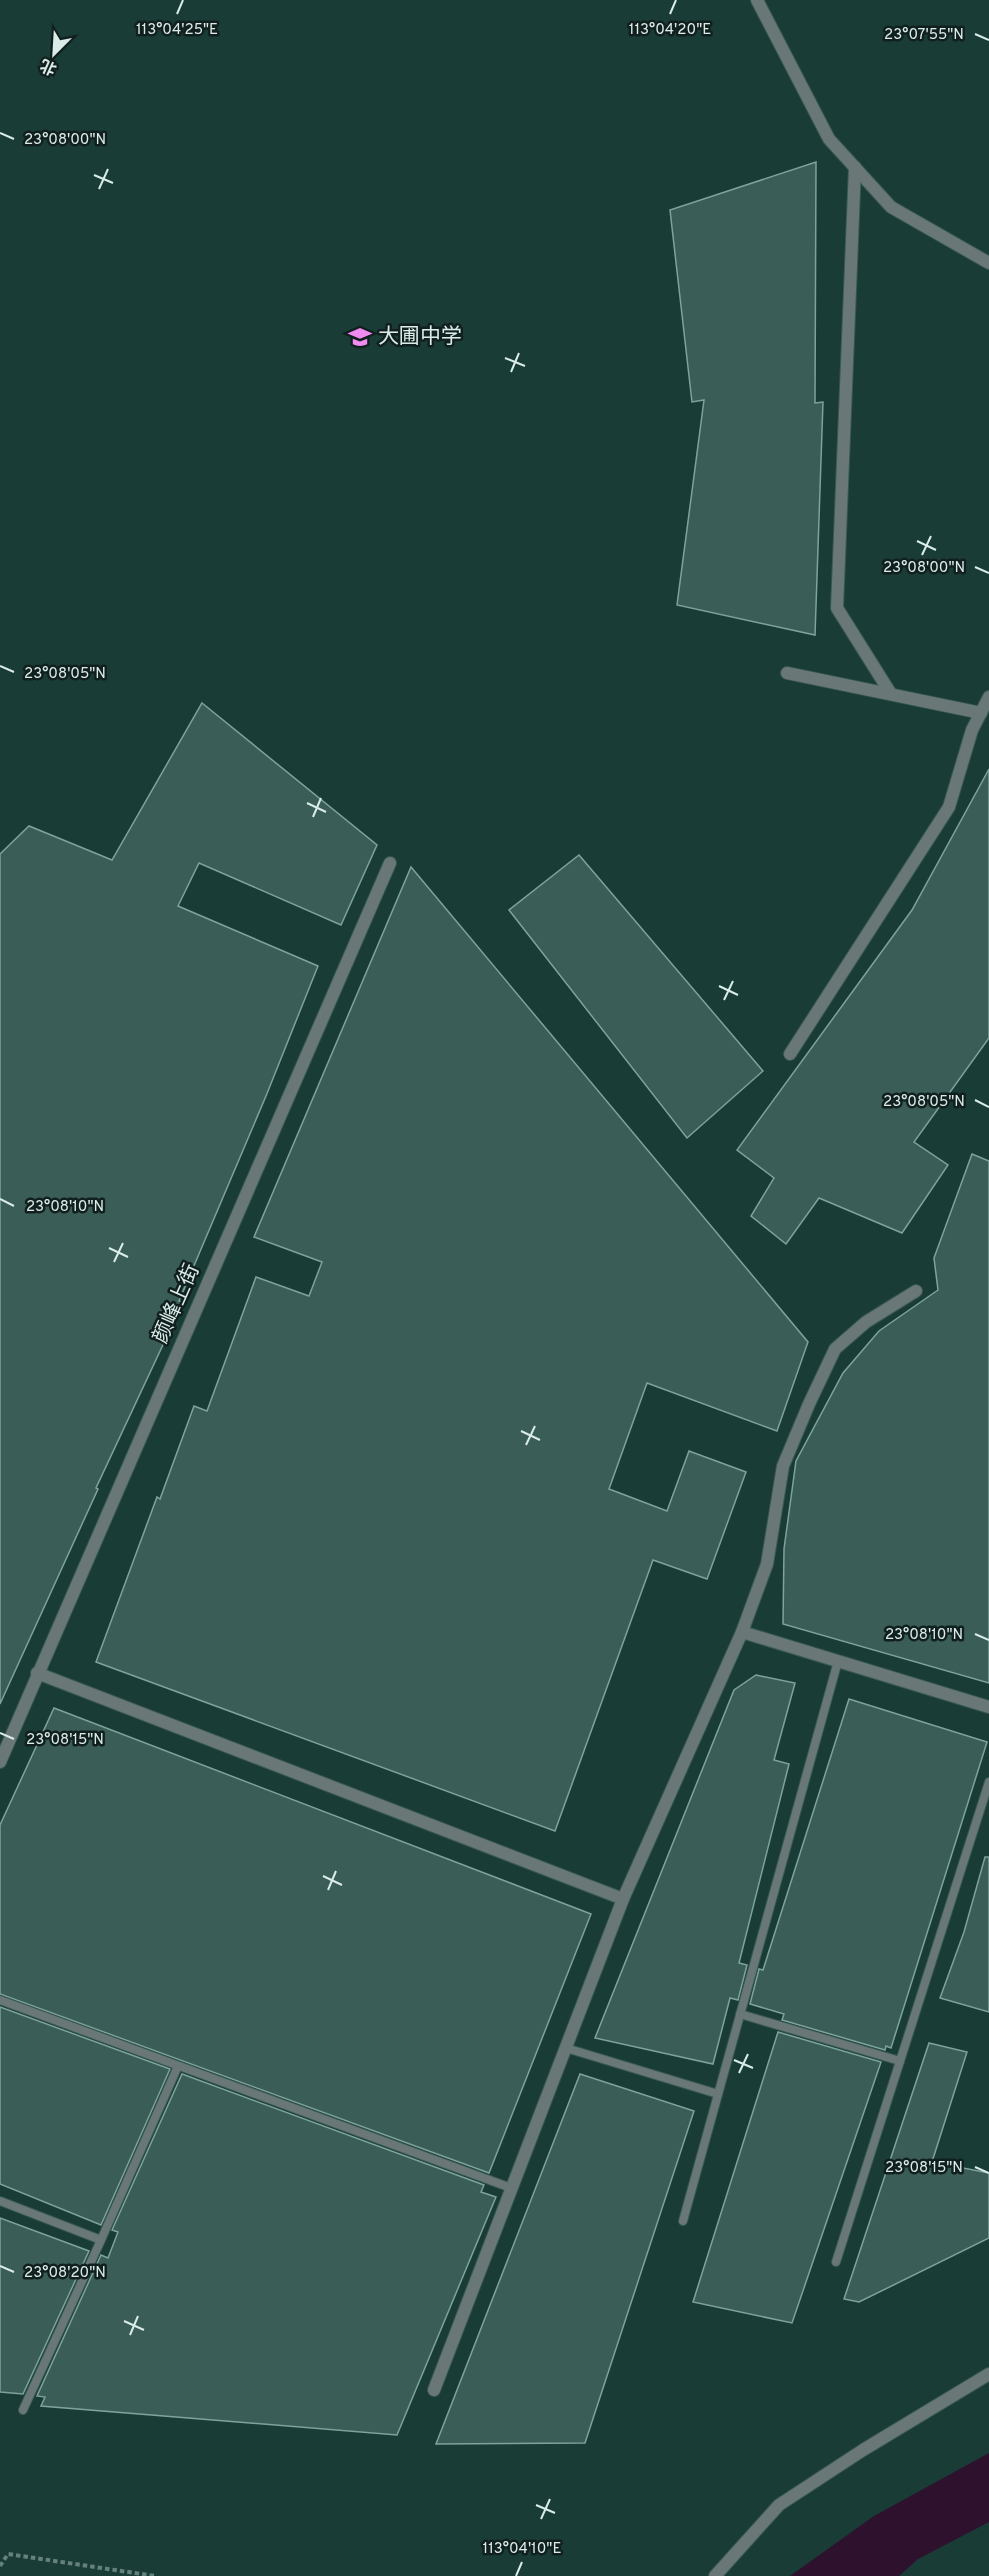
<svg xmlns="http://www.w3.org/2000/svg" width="989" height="2576" font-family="Overpass,'Noto Sans SC',sans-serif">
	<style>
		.water { fill: #2d112d }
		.building { fill: #3a5d57; stroke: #7ea39d; stroke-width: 1.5 }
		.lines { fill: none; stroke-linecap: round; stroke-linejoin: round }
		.service-casing { stroke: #385853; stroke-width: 10 }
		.minor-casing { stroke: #385853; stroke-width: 14 }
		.path { stroke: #64817c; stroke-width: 4; stroke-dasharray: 4.5 3; stroke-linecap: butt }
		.service { stroke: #697876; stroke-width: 8 }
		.minor { stroke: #697876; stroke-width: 12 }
		.ticks { fill: none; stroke: #d9ece8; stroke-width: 2 }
		.labels { text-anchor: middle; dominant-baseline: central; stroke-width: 5; stroke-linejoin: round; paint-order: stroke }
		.poi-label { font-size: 21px; fill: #d9ece8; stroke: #11201e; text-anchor: start }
		.street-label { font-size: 21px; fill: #d9ece8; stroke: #11201e }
		.ticks-label { font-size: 15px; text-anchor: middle; fill: #d9ece8; stroke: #11201e; stroke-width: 5; stroke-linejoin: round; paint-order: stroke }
	</style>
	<rect width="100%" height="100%" fill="#193c37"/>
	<polygon class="water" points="989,2453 989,2522 918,2559 899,2576 790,2576 874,2516"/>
	<g class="building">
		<polygon points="816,162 815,403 823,402 815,635 677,605 704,400 692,402 670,210"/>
		<polygon points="202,703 377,845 341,925 199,863 178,906 318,966 266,1096 179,1301 183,1302 96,1488 98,1489 0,1704 0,854 29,826 112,860"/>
		<polygon points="989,769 989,1038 914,1142 948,1165 902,1233 819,1198 786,1244 751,1216 774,1178 737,1150 912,910"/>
		<polygon points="579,855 763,1071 687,1138 509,910"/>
		<polygon points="411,867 808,1342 777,1431 647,1383 609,1489 667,1511 689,1451 746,1472 707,1579 653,1560 555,1831 96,1662 157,1497 160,1499 194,1406 207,1411 256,1277 309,1296 322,1262 254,1237"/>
		<polygon points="972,1154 989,1161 989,1683 783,1624 784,1549 796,1461 843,1373 879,1331 938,1290 934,1258"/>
		<polygon points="756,1675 795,1683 774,1760 789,1764 739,1963 747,1965 738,2000 730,1998 713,2064 595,2038 734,1690"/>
		<polygon points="849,1699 987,1742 891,2048 886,2046 885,2050 782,2020 784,2014 750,2004 759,1969 763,1970"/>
		<polygon points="54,1708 591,1914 489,2173 0,1994 0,1825"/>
		<polygon points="985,1857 989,1857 989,2012 940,1998 964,1932"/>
		<polygon points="0,2007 170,2069 101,2225 0,2184"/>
		<polygon points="778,2032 881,2062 792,2323 693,2302"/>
		<polygon points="929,2043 967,2052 932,2162 989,2173 989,2238 859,2302 844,2299"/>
		<polygon points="182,2074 484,2185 481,2192 496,2197 397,2435 41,2406 45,2397 37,2396 101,2255 108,2258 118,2232 112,2230"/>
		<polygon points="580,2074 694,2111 585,2443 436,2444"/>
		<polygon points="0,2218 89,2251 23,2394 0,2392"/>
	</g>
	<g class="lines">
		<g class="service-casing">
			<g id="service">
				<polyline points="0,2000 511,2188"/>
				<polyline points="740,2014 900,2061"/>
				<polyline points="566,2048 718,2094"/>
				<polyline points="0,2201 101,2240 178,2066"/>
				<polyline points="683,2221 838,1661"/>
				<polyline points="836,2262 989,1782"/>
				<polyline points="23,2410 101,2240"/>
			</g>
		</g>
		<g class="minor-casing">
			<g id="minor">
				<polyline points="757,0 829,139 891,207 989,263"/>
				<polyline points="855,167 837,608 891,694"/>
				<polyline points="787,673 981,713"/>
				<polyline points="790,1054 949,807 972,730 989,697"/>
				<polyline points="742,1632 989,1707"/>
				<polyline points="37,1673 623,1899 742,1632 767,1564 783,1466 809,1404 835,1349 866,1322 916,1291"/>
				<polyline points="0,1762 390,863"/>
				<polyline points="434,2390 623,1899"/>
				<polyline points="715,2576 779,2505 863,2450 989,2374"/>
			</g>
		</g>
		<polyline class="path" points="0,2566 8,2554 155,2576"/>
		<use href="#service" class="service"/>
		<use href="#minor" class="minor"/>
	</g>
	<path class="ticks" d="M 177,14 L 183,0M 670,14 L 676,0M 975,34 L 989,40M 0,133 L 14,139M 94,175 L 113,183M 99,189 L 108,169M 505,358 L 525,366M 511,372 L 519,353M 917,541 L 936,550M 922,555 L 931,536M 975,567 L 989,573M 0,666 L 14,672M 307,803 L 326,812M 313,817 L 321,798M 719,986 L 738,995M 724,1000 L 733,981M 975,1100 L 989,1107M 0,1199 L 14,1206M 109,1248 L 128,1257M 114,1262 L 123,1243M 521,1431 L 540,1440M 526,1445 L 535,1426M 975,1634 L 989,1640M 0,1733 L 14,1739M 323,1876 L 342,1885M 328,1890 L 336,1871M 734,2060 L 753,2068M 739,2073 L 748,2054M 975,2167 L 989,2173M 0,2266 L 14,2272M 124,2321 L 144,2330M 130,2335 L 138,2316M 536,2505 L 555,2513M 541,2519 L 550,2499M 516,2576 L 522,2562"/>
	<defs>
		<g id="school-bare" transform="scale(1.8)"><path d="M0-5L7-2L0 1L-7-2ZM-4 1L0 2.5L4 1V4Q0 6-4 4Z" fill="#f28af2" stroke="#11201e" stroke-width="2.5" paint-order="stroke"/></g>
	</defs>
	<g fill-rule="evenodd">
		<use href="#school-bare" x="360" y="337"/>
	</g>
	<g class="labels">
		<g class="poi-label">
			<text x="378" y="337">大圃中学</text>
		</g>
		<g class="street-label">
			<text transform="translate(177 1304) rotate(-66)">颜峰上街</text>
		</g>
	</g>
	<g class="ticks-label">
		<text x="670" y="34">113°04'20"E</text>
		<text x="177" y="34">113°04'25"E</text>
		<text x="924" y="39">23°07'55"N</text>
		<text x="65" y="144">23°08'00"N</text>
		<text x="924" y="572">23°08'00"N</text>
		<text x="65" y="678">23°08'05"N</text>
		<text x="924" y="1106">23°08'05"N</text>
		<text x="65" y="1211">23°08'10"N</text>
		<text x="924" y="1639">23°08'10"N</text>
		<text x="65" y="1744">23°08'15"N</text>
		<text x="924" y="2172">23°08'15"N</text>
		<text x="65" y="2277">23°08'20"N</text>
		<text x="522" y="2553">113°04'10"E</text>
	</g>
	<g transform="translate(54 54) rotate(204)" stroke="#11201e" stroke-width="4.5" paint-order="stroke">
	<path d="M0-4.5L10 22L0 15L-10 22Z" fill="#d9ece8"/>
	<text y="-9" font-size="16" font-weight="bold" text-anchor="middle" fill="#d9ece8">北</text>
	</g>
</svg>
